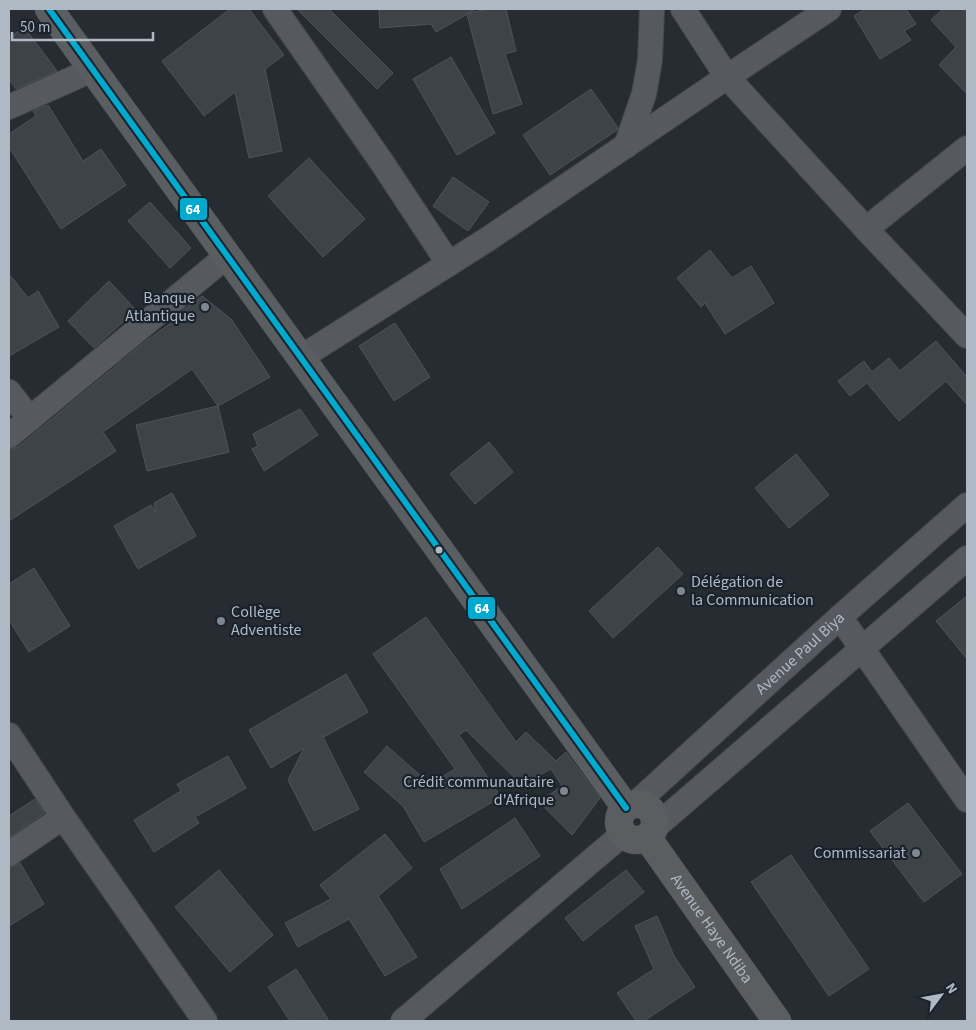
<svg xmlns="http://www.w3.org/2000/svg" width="976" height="1030" font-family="'Source Sans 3',sans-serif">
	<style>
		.building { fill: #3e4348; stroke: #4e545a }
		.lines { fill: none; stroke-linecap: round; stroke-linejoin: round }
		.minor-casing { stroke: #44484c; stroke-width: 26 }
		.highway-casing { stroke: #43484d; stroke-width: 29 }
		.minor { stroke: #565a60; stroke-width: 24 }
		.highway { stroke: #5a5e60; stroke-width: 28 }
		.bus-1-casing { stroke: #1a232c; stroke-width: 10 }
		.bus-1 { stroke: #00a9ce; stroke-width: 6 }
		.poi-dot { fill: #7f8891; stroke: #1a232c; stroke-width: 2 }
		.bus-dot { fill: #afb9c4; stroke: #1a232c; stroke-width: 2 }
		.labels { text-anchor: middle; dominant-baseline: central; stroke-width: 4.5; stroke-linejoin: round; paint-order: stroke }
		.poi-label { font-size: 16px; fill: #afb9c4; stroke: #1a232c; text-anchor: end }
		.street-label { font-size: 16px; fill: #afb9c4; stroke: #1a232c }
		.line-badge { stroke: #1a232c; stroke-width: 2 }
		.badge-label { font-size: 14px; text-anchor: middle; font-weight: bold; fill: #fff }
	</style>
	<rect width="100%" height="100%" fill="#262c31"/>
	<g class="building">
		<polygon points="230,9 249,9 284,55 265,69 282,151 249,158 235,92 204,116 162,61"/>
		<polygon points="297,9 329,9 393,73 377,89"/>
		<polygon points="379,9 476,9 436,32 431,24 380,28"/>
		<polygon points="486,9 506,9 516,51 505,54 522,104 493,114 467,14"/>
		<polygon points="865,9 906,9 916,24 904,31 911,40 880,59 854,16"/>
		<polygon points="943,9 967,9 967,94 939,65 956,47 931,20"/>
		<polygon points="24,27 57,71 16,89 9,79 9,38"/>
		<polygon points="451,57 495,133 457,155 413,79"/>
		<polygon points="591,89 618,128 617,130 550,175 523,135"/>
		<polygon points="48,105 83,161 101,149 126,185 61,229 9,147 9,134 36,116 33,111"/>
		<polygon points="309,158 365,219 323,257 268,196"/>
		<polygon points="453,177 489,202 468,231 433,206"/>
		<polygon points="150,202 191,248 170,268 128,221"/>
		<polygon points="710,250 732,278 751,266 774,303 725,334 705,303 701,307 677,278"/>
		<polygon points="9,274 28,298 38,291 59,327 9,356"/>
		<polygon points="109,281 136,310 94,348 68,321"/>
		<polygon points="202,296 231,319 270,377 218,406 192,369 103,432 116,451 9,521 9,449 18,447 146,341 182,315 181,312"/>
		<polygon points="395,323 430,377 394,401 359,346"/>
		<polygon points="936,341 967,377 967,405 946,381 899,421 867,383 850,396 838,381 864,361 872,372 889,358 900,371"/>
		<polygon points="218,406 229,452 147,471 136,425"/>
		<polygon points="300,409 318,435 264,471 252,449 258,446 253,434"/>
		<polygon points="489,442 513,472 475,504 450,474"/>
		<polygon points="796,454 829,495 789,528 755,488"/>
		<polygon points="172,493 196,536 138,569 114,526 151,505 156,512 154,503"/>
		<polygon points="658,547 683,574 613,638 589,611"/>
		<polygon points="34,568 70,626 29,652 9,620 9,584"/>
		<polygon points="967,596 967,659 936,621"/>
		<polygon points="426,617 516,742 526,732 556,761 566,752 600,798 572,835 539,802 562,786 551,769 522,785 466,730 459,735 501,797 424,842 403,806 364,772 387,746 430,784 455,769 373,654"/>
		<polygon points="346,674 368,712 324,737 322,735 359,809 314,831 288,780 304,748 271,768 249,730"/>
		<polygon points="228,756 246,788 195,817 199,823 154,852 134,820 181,791 177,784"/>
		<polygon points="35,799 44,813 9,838 9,816"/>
		<polygon points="908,803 962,874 924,902 870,831"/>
		<polygon points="515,818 540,856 462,909 440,869"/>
		<polygon points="385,834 412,868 378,896 417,957 385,976 349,919 298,947 285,923 331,899 320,885"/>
		<polygon points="791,855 869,969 829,996 751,882"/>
		<polygon points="20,863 44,904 9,926 9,868"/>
		<polygon points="219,870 273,935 230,972 175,907"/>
		<polygon points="626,870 644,892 583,941 565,918"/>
		<polygon points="657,916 674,956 695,987 644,1021 636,1021 617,993 654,969 635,926"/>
		<polygon points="296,969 329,1021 290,1021 268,987"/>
	</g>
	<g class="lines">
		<g class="minor-casing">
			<g id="minor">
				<polyline points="275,9 381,161 449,264"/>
				<polyline points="829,9 727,77 866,229 967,336"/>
				<polyline points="9,107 94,69"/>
				<polyline points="626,146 644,94 650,60 652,9"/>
				<polyline points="866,229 967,148"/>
				<polyline points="300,358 488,239 727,77 683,9"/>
				<polyline points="9,392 30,419"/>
				<polyline points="9,436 227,256"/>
				<polyline points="840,617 967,800"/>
				<polyline points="9,735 63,817 205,1021"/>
				<path id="s1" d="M 634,805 L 840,617 L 967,505"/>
				<polyline points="653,829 967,558"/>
				<polyline points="9,854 63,817"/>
				<polyline points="403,1021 623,834"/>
			</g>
		</g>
		<g class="highway-casing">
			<g id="highway">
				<polyline points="49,9 626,808"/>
				<circle cx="637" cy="822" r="18"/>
				<path id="s2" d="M 647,837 L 777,1021"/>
			</g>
		</g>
		<use href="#minor" class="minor"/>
		<use href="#highway" class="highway"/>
		<g class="bus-1-casing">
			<polyline id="bus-1" points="49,9 626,808"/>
		</g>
		<use href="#bus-1" class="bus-1"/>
	</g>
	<g class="poi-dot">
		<circle cx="205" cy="307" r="5"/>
		<circle cx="681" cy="591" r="5"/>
		<circle cx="221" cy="621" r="5"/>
		<circle cx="564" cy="791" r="5"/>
		<circle cx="916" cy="853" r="5"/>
	</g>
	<circle class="bus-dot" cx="439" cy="550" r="4.5"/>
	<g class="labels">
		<g class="poi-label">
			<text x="195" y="298">Banque<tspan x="195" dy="18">Atlantique</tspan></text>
			<text x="691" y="582" text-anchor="start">Délégation de<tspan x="691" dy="18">la Communication</tspan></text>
			<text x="231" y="612" text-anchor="start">Collège<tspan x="231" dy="18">Adventiste</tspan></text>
			<text x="554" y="782">Crédit communautaire<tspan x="554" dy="18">d'Afrique</tspan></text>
			<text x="906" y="853">Commissariat</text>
		</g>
		<g class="street-label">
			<text stroke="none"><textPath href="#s1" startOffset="225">Avenue Paul Biya</textPath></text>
			<text stroke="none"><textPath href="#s2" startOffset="112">Avenue Haye Ndiba</textPath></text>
		</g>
	</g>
	<g class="line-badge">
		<rect x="179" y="197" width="29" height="24" rx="5" fill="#00a9ce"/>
		<rect x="467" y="596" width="29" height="24" rx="5" fill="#00a9ce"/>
	</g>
	<g class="badge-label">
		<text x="193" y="214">64</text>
		<text x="482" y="613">64</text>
	</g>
	<rect width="976" height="1030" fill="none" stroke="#afb9c4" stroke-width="20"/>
	<g transform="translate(941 995) rotate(58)" stroke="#1a232c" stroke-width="4" paint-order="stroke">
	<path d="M0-4L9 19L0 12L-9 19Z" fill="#afb9c4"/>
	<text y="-8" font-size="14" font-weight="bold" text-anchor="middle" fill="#afb9c4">N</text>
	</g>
	<path d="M12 32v8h141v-8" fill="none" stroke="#afb9c4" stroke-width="2.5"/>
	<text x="20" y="32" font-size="15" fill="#afb9c4" stroke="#1a232c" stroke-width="4" paint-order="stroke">50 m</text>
</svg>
